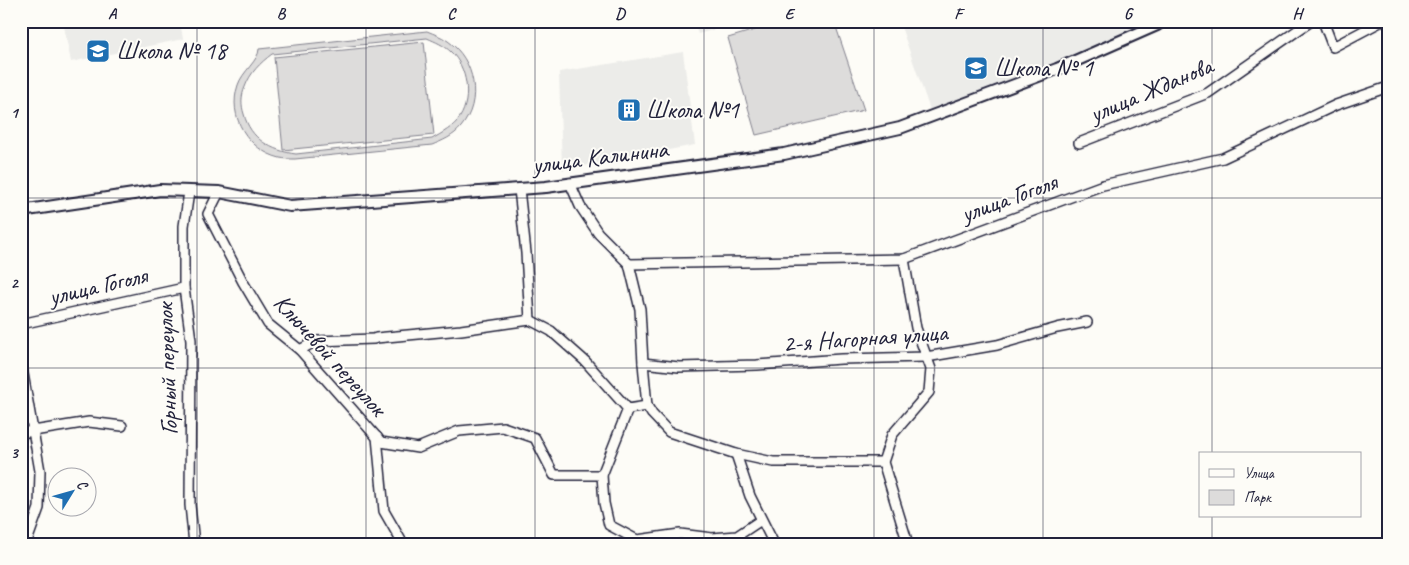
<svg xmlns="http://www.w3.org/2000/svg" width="1409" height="565" font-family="Caveat,sans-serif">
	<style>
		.built { fill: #ecece9 }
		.green { fill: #dddcdb; stroke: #807f8b; fill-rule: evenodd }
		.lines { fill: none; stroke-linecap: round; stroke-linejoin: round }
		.minor-casing { stroke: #22223b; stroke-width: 12 }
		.tertiary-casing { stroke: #22223b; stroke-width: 14 }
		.minor { stroke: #fdfcf7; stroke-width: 9 }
		.tertiary { stroke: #fdfcf7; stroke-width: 10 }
		.grid { fill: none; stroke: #22223b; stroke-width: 1; stroke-opacity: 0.55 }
		.labels { text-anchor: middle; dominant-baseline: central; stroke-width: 4; stroke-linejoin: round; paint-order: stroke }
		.poi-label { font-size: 25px; fill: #22223b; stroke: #fdfcf7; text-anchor: start }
		.street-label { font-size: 25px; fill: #22223b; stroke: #fdfcf7 }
		.neatline { fill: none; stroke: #22223b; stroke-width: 2 }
		.grid-label { font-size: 16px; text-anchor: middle; font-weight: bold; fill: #22223b }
	</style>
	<rect width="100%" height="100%" fill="#fdfcf7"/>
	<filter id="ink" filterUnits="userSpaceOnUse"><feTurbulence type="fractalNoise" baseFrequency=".02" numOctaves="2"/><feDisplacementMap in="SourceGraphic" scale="10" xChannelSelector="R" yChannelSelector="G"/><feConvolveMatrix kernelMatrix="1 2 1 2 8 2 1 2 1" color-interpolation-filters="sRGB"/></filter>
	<g filter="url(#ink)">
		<g class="built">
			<polygon points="63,21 180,21 183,39 71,62"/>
			<polygon points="694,21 745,21 698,34"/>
			<polygon points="899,21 1151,21 1145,27 930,110"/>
			<polygon points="683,52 695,145 562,170 559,72"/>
		</g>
		<g class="green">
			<polygon points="785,21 834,21 864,110 756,135 728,38"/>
			<path d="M 427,31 C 434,34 441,36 448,41 C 475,60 483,101 461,127 C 454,136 442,141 432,145 L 295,159 C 290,159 285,159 280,158 C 248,150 227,117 238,85 C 242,72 259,60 259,49 ZM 427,38 C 436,42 444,45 451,52 C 467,67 472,98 460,117 C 454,127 442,133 432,139 L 296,154 C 272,151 250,139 244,114 C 241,105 241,96 245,87 C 250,73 260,63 272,54 Z"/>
			<polygon points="424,42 434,135 283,150 274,57"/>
		</g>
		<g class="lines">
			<g class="minor-casing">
				<g id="minor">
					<polyline points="1323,21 1333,47 1382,21"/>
					<polyline points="1079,143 1208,93 1311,21"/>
					<polyline points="570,183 580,206 598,233 629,264 640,309 643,363 647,406"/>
					<polyline points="519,189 526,253 530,320"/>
					<polyline points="189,192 184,226 184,288 191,340 190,505 194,544"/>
					<polyline points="219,192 208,214 243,282 268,324 300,350 381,442 418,448 459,431 503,427 535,438 554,475 602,475"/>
					<polyline points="904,259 916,328 931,369 929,392 892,435 883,462 908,544"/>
					<polyline points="629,264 904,259 1103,185 1223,158 1336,105 1388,87"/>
					<polyline points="530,320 551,331 585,361 628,409 647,406 652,414 669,432 736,454 773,462 883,462"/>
					<polyline points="21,324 184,288"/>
					<polyline points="376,338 461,330 530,320"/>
					<polyline points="300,350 316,341 374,339"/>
					<polyline points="21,362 40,471 39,508 26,544"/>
					<polyline points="643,363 679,367 757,365 841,359 926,357 997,345 1057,328 1087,322"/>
					<polyline points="628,409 602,475 604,503 609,525 637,540 637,544"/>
					<polyline points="21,433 89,422 122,426"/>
					<polyline points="377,437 384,511 403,544"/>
					<polyline points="736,454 750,496 774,544"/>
					<polyline points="637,540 680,534 712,538 737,536 761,520"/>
				</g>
			</g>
			<g class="tertiary-casing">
				<polyline id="tertiary" points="21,211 160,190 219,192 290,206 546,187 784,154 900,128 1057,69 1157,25 1162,21"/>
			</g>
			<use href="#minor" class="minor"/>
			<use href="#tertiary" class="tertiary"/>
		</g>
	</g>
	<path class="grid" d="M 197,21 L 197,544M 366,21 L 366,544M 535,21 L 535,544M 704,21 L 704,544M 874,21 L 874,544M 1043,21 L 1043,544M 1212,21 L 1212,454M 21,198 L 1388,198M 21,368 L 1388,368M 1212,516 L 1212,544"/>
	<defs>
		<g id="school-square" transform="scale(1.25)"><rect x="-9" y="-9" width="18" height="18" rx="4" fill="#1f6fb2" stroke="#fdfcf7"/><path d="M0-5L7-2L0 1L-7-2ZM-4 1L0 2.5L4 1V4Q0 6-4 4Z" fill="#fff"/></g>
		<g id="building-square" transform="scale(1.25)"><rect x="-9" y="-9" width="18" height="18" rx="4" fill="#1f6fb2" stroke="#fdfcf7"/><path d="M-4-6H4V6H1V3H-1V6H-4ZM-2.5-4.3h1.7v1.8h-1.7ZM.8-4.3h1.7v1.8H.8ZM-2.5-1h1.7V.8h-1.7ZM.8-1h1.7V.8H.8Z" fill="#fff"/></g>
	</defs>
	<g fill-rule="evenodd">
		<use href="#school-square" x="98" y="51"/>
		<use href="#school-square" x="976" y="68"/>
		<use href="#building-square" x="629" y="110"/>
	</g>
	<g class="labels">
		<g class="poi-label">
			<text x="116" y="51">Школа № 18</text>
			<text x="994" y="68">Школа № 1</text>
			<text x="646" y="110">Школа №1</text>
		</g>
		<g class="street-label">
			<text transform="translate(1151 90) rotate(-23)">улица Жданова</text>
			<text transform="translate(600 157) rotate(-7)">улица Калинина</text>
			<text transform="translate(1009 198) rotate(-20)">улица Гоголя</text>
			<text transform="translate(98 286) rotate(-13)">улица Гоголя</text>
			<text transform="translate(865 338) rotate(-4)">2-я Нагорная улица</text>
			<text transform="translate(330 355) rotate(48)">Ключевой переулок</text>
			<text transform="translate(167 369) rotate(-92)">Горный переулок</text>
		</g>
	</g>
	<rect width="1409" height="565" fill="none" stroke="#fdfcf7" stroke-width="55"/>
	<rect x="1199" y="452" width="162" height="65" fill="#fdfcf7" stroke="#a5a5ac"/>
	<rect x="1209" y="469" width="25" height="8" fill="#fdfcf7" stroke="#a5a5ac"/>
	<text x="1244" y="478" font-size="15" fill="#22223b">Улица</text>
	<rect x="1209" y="490" width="25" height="15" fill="#dddcdb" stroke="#a5a5ac"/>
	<text x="1244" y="502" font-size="15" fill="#22223b">Парк</text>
	<g transform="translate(72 492) rotate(53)"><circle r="24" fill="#fdfcf7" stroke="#a5a5ac"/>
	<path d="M0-4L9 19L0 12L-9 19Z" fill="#1f6fb2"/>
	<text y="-8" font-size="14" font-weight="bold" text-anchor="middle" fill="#22223b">С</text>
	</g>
	<rect x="28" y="28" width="1354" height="510" class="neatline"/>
	<g class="grid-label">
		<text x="112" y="19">A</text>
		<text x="281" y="19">B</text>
		<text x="451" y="19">C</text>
		<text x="620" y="19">D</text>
		<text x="789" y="19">E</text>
		<text x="958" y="19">F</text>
		<text x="1128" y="19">G</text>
		<text x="1297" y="19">H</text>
		<text x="14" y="118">1</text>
		<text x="14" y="288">2</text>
		<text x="14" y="458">3</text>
	</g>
</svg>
